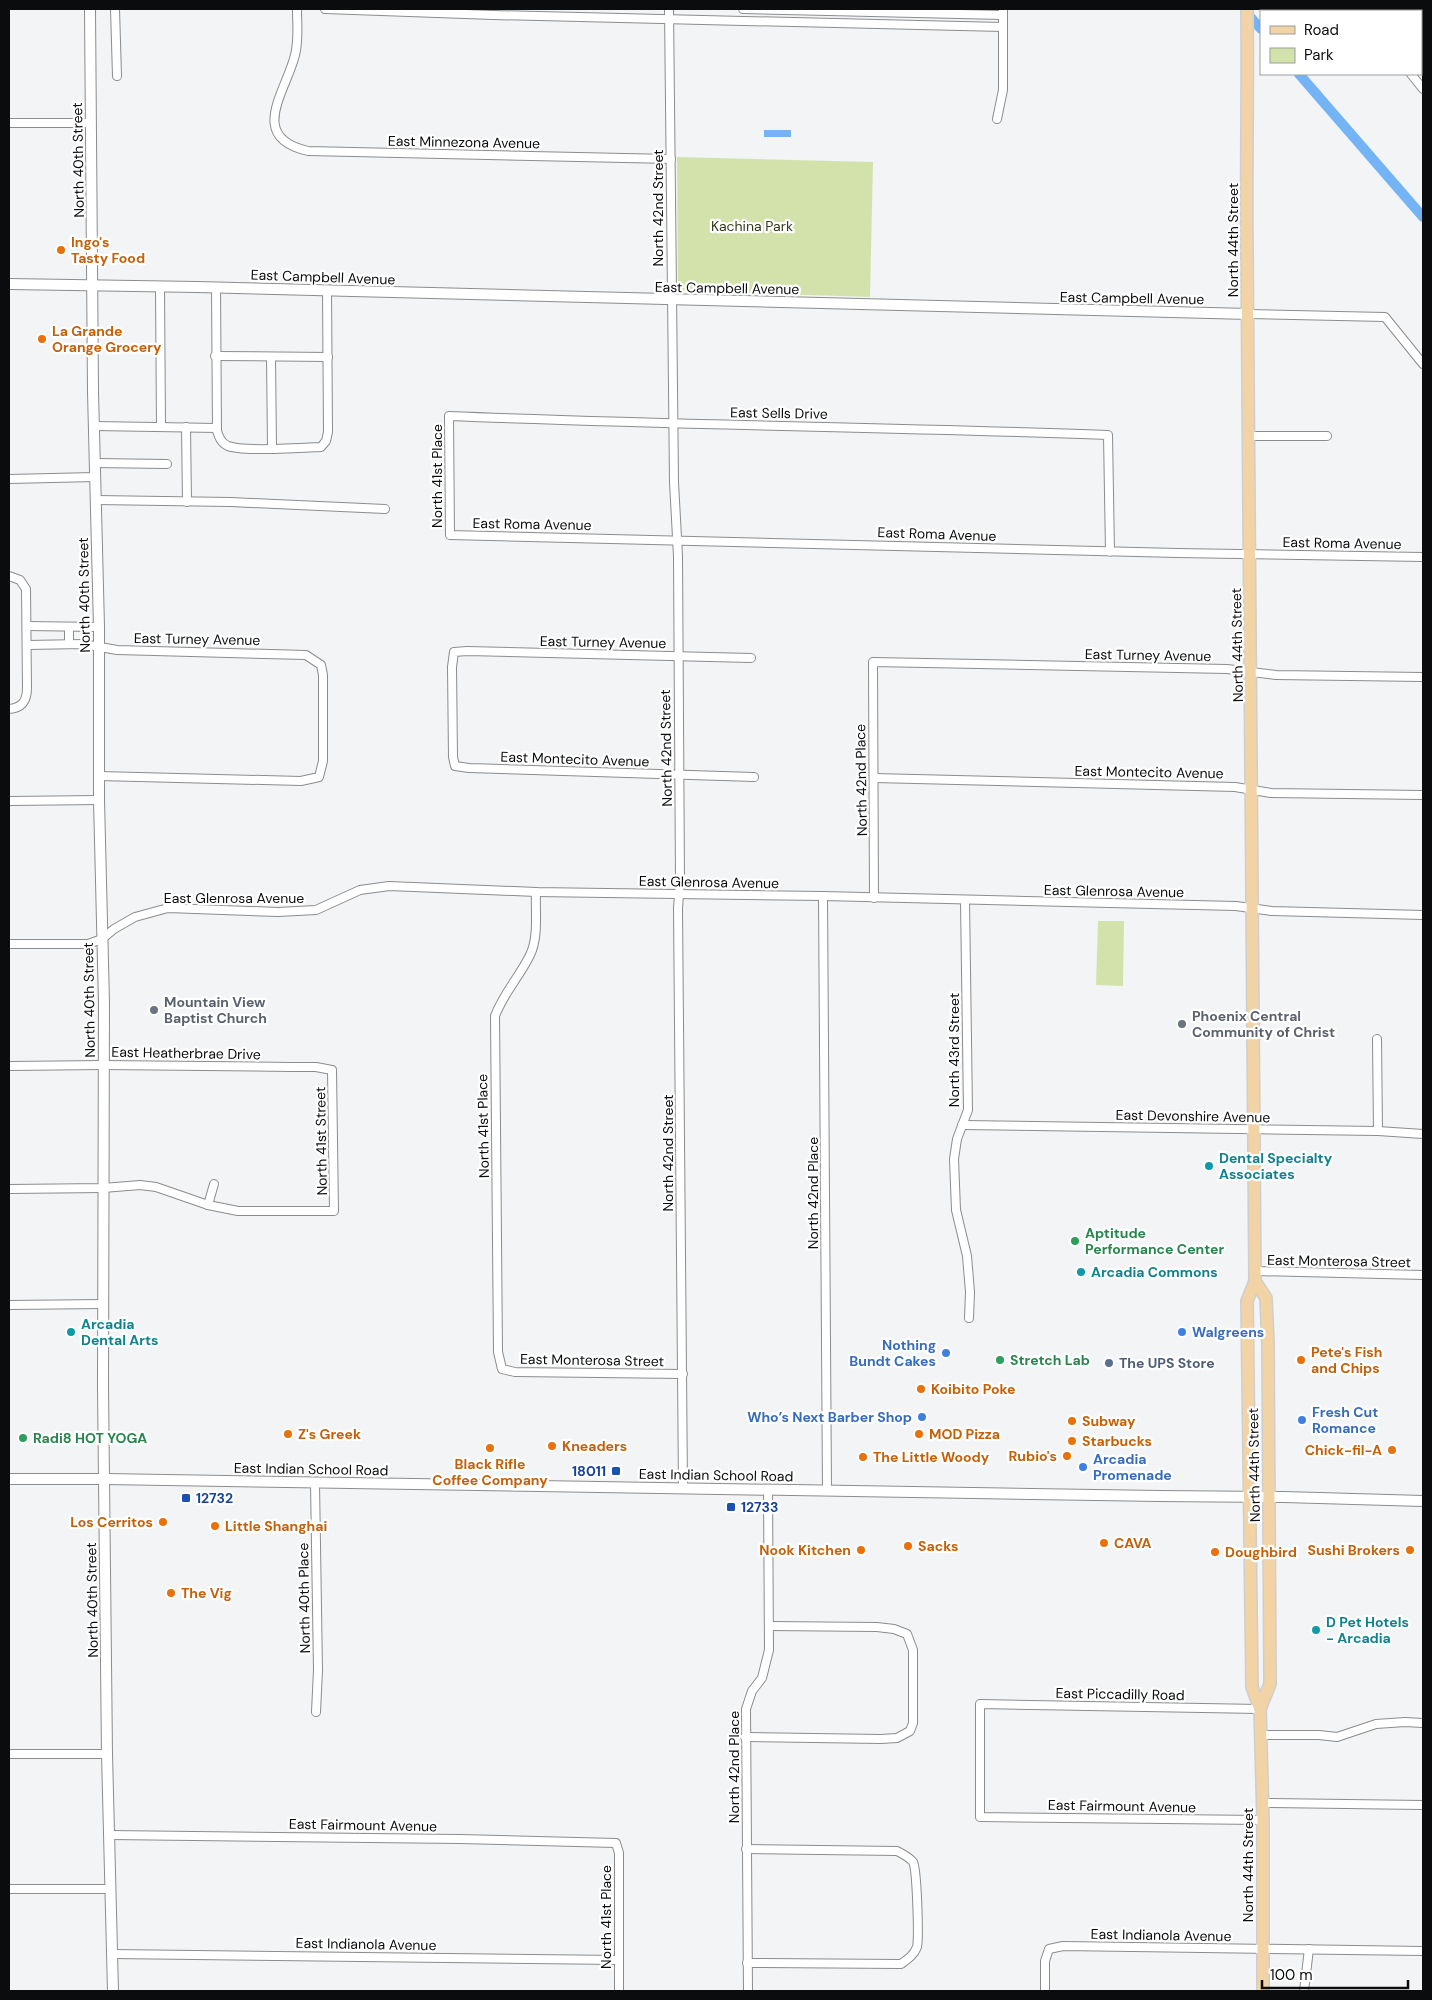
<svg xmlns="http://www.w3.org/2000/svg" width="1432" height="2000" font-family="'DM Sans',sans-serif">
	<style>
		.green { fill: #d3e2aa }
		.water { fill: #74b4f4 }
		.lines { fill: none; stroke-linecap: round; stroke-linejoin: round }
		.canal { stroke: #74b4f4; stroke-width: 10 }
		.street-casing { stroke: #8b8c8e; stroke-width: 10 }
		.secondary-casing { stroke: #8b8c8e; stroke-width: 12 }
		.primary-casing { stroke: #cececf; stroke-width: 14 }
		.street { stroke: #fff; stroke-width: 8 }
		.secondary { stroke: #fff; stroke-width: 10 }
		.primary { stroke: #f1d3a6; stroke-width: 11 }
		.food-dot { fill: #e8710a; stroke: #fff; stroke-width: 2 }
		.worship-dot { fill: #6b7280; stroke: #fff; stroke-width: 2 }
		.culture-dot { fill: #0f9aa8; stroke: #fff; stroke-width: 2 }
		.leisure-dot { fill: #2e9e5b; stroke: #fff; stroke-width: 2 }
		.shop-dot { fill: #3f7fe0; stroke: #fff; stroke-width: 2 }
		.service-dot { fill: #5c6f8a; stroke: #fff; stroke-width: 2 }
		.transit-dot { fill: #1a4fb4; stroke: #fff; stroke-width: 2 }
		.labels { text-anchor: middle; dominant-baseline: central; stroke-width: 4.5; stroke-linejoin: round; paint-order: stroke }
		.street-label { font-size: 14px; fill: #0b0c0d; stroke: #fff }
		.park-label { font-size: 14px; fill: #333b17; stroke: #fff }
		.food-label { font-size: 14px; font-weight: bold; fill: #c56008; stroke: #fff; text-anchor: start }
		.worship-label { font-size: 14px; font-weight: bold; fill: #5b616d; stroke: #fff; text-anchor: start }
		.culture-label { font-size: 14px; font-weight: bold; fill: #0d838f; stroke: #fff; text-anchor: start }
		.leisure-label { font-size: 14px; font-weight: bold; fill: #27864d; stroke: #fff; text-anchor: start }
		.shop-label { font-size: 14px; font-weight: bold; fill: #366cbe; stroke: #fff; text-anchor: start }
		.service-label { font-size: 14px; font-weight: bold; fill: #4e5e75; stroke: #fff; text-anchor: start }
		.transit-label { font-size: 14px; font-weight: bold; fill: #164399; stroke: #fff; text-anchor: start }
	</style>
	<rect width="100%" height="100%" fill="#f2f4f6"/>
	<g class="green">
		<polygon points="677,157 873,162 870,297 682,291 678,285"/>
		<polygon points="1098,921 1124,921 1123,986 1096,985"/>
	</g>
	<rect class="water" x="764" y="130" width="27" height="7"/>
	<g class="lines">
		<g class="canal">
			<polyline points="1245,11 1261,29"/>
			<polyline points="1299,74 1423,217"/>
		</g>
		<g class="street-casing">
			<g id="street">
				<polyline points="115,9 117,76"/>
				<path d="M 297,9 C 297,24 299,40 295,55 C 286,92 247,137 308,151 L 671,159"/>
				<polyline points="325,9 493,15 1003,27"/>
				<polyline points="669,9 674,482 678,556 680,881 678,908 683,1488"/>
				<polyline points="743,9 1003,15"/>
				<polyline points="1360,9 1362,11"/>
				<polyline points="1411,74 1423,89"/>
				<polyline points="997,119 1003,90 1003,9"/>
				<polyline points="9,123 91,123"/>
				<polyline points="160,287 161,427"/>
				<path d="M 216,288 L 217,431 C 219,437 221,443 228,446 C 243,452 302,448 321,447 L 326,441 L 328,432 L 327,291"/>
				<polyline points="1249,314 1385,317 1423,364"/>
				<polyline points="215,356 328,357"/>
				<polyline points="271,357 272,448"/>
				<polyline points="94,426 217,428"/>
				<polyline points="186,427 187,502"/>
				<polyline points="1249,436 1327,436"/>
				<polyline points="95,463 167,464"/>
				<polyline points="9,479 95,477"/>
				<polyline points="96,500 231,502 385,509"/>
				<path d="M 1110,552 L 1108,435 C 889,427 669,425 449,416 L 450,535 L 1177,553 L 1423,557"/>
				<path d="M 9,576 L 20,580 L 26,589 L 27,688 C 27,701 22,708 9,709"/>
				<polyline points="27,626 99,627"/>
				<polyline points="69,627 69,644"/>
				<polyline points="27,645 83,644 117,650 306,655 321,665 323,675 323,761 319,777 301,781 99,776"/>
				<polyline points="751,658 467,651 454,652 452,667 453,757 455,766 469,768 754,777"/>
				<polyline points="874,778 1235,787 1271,793 1423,795"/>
				<polyline points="9,801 99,800"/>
				<path d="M 536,892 C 535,911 539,937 530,955 C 520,976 503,994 495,1016 L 498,1352 L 502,1369 L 515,1372 L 683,1374"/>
				<polyline points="823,896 827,1491"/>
				<polyline points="874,898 873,662 1227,669 1276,675 1423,677"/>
				<polyline points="965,900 968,1110 957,1139 954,1159 956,1210 967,1256 970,1292 969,1318"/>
				<polyline points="9,944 88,944 102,939 114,929 135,917 168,908 278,912 316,910 360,890 389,886 536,892 823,896 1236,906 1272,911 1423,915"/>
				<polyline points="1377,1039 1378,1131"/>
				<polyline points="9,1066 103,1065 292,1067 316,1067 332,1070 334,1211 238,1211 208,1205 156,1187 140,1185 103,1188 9,1189"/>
				<polyline points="962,1125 1378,1131 1423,1134"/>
				<polyline points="208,1205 214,1184"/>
				<polyline points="1255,1271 1423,1275"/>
				<polyline points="9,1305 104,1304"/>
				<polyline points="315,1483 318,1670 316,1712"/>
				<polyline points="1260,1709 980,1704 980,1817 1263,1820"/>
				<polyline points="1261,1735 1319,1735 1337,1737 1376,1724 1405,1722 1423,1723"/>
				<polyline points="745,1737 881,1739 897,1738 910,1731 913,1723 913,1650 907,1634 894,1629 877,1627 769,1626"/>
				<polyline points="9,1754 107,1754"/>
				<polyline points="1263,1803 1423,1805"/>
				<polyline points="110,1835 460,1839 616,1843 619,1853 619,1991"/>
				<path d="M 746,1849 L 897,1851 C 903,1854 909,1857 913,1862 C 917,1869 919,1938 917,1947 C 914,1955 908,1959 901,1964 L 747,1963"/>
				<polyline points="9,1889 111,1889"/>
				<polyline points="112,1954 619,1960"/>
				<polyline points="748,1991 746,1709 752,1691 762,1678 769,1650 768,1489"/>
				<polyline points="1045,1991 1045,1961 1049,1949 1063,1946 1423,1951"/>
				<polyline points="1304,1991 1309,1949"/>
			</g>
		</g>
		<g class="secondary-casing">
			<g id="secondary">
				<polyline points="90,9 93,392 99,627 99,800 104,1003 103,1387 107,1754 113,1991"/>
				<polyline points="9,284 197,287 1249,314"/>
				<polyline points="9,1479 105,1479 1159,1496 1284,1497 1423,1501"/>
			</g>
		</g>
		<g class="primary-casing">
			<g id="primary">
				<path d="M 1247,9 C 1248,90 1246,171 1247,252 C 1252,595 1254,938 1255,1281 L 1247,1301 L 1252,1687 L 1260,1709 L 1263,1820 L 1263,1991"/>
				<polyline points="1255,1281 1266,1298 1268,1344 1270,1684 1260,1709"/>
			</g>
		</g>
		<use href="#street" class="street"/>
		<use href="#secondary" class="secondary"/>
		<use href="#primary" class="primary"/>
	</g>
	<g class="food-dot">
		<circle cx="61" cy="250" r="5"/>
		<circle cx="42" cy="339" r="5"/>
		<circle cx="1301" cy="1360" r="5"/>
		<circle cx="921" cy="1389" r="5"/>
		<circle cx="1072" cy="1421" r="5"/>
		<circle cx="288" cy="1434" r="5"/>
		<circle cx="919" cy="1434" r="5"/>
		<circle cx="1072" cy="1441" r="5"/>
		<circle cx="552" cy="1446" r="5"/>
		<circle cx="490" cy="1448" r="5"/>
		<circle cx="1392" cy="1450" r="5"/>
		<circle cx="1067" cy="1456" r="5"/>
		<circle cx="863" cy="1457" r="5"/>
		<circle cx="163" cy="1522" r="5"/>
		<circle cx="215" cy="1526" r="5"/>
		<circle cx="1104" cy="1543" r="5"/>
		<circle cx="908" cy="1546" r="5"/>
		<circle cx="861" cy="1550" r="5"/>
		<circle cx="1410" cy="1550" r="5"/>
		<circle cx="1215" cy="1552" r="5"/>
		<circle cx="171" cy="1593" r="5"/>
	</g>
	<g class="worship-dot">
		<circle cx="154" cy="1010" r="5"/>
		<circle cx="1182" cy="1024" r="5"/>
	</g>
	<g class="culture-dot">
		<circle cx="1209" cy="1166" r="5"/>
		<circle cx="1081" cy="1272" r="5"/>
		<circle cx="71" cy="1332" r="5"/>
		<circle cx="1316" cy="1630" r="5"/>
	</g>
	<g class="leisure-dot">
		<circle cx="1075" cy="1241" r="5"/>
		<circle cx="1000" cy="1360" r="5"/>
		<circle cx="23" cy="1438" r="5"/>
	</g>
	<g class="shop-dot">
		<circle cx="1182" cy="1332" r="5"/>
		<circle cx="946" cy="1353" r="5"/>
		<circle cx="922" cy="1417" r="5"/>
		<circle cx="1302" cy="1420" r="5"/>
		<circle cx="1083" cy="1467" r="5"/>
	</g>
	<circle class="service-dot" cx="1109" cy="1363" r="5"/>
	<g class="transit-dot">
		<rect x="611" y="1466" width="10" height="10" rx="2.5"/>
		<rect x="181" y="1493" width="10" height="10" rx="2.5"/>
		<rect x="726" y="1502" width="10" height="10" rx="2.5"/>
	</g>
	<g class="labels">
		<g class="street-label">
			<text transform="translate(464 142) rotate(1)">East Minnezona Avenue</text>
			<text transform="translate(78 160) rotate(-91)">North 40th Street</text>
			<text transform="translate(658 208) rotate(-90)">North 42nd Street</text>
			<text transform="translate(1233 240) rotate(-90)">North 44th Street</text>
			<text transform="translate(323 277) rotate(2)">East Campbell Avenue</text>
			<text transform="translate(727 288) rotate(1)">East Campbell Avenue</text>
			<text transform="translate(1132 298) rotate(1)">East Campbell Avenue</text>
			<text transform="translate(779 413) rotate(1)">East Sells Drive</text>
			<text transform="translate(437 476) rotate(-90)">North 41st Place</text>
			<text transform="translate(532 524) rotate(1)">East Roma Avenue</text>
			<text transform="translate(937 534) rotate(2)">East Roma Avenue</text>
			<text transform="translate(1342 543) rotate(1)">East Roma Avenue</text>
			<text transform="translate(84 595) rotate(-91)">North 40th Street</text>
			<text transform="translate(197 639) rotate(1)">East Turney Avenue</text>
			<text transform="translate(603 642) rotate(1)">East Turney Avenue</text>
			<text transform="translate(1237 645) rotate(-91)">North 44th Street</text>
			<text transform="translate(1148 655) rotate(1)">East Turney Avenue</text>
			<text transform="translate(666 748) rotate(-91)">North 42nd Street</text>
			<text transform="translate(575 759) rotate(2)">East Montecito Avenue</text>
			<text transform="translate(1149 772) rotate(1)">East Montecito Avenue</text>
			<text transform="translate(861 780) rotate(-91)">North 42nd Place</text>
			<text transform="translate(709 882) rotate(1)">East Glenrosa Avenue</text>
			<text transform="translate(1114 891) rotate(1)">East Glenrosa Avenue</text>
			<text x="234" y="898">East Glenrosa Avenue</text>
			<text transform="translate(89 1000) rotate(-91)">North 40th Street</text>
			<text transform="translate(954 1050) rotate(-90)">North 43rd Street</text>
			<text transform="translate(186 1053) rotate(1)">East Heatherbrae Drive</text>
			<text transform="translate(1193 1116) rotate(1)">East Devonshire Avenue</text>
			<text transform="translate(483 1126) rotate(-91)">North 41st Place</text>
			<text transform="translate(321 1141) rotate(-91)">North 41st Street</text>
			<text transform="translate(668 1153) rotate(-90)">North 42nd Street</text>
			<text transform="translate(813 1193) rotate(-90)">North 42nd Place</text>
			<text transform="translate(1339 1261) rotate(1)">East Monterosa Street</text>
			<text transform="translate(592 1360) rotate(1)">East Monterosa Street</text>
			<text transform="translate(1254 1465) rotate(-91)">North 44th Street</text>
			<text transform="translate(311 1469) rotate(1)">East Indian School Road</text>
			<text transform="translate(716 1475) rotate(1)">East Indian School Road</text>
			<text transform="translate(304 1598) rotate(-91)">North 40th Place</text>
			<text transform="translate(92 1600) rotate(-91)">North 40th Street</text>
			<text transform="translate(1120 1694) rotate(1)">East Piccadilly Road</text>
			<text transform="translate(734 1767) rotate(-90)">North 42nd Place</text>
			<text transform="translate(1122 1806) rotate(1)">East Fairmount Avenue</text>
			<text transform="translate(363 1825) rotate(1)">East Fairmount Avenue</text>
			<text transform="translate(1248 1865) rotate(-90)">North 44th Street</text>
			<text transform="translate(606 1917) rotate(-90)">North 41st Place</text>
			<text transform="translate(1161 1935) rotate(1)">East Indianola Avenue</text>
			<text transform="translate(366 1944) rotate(1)">East Indianola Avenue</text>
		</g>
		<g class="park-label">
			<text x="752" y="226">Kachina Park</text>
		</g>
		<g class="food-label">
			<text x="71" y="242">Ingo's<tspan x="71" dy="16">Tasty Food</tspan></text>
			<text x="52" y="331">La Grande<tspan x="52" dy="16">Orange Grocery</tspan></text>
			<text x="1311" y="1352">Pete's Fish<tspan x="1311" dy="16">and Chips</tspan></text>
			<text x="931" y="1389">Koibito Poke</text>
			<text x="1082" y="1421">Subway</text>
			<text x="298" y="1434">Z's Greek</text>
			<text x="929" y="1434">MOD Pizza</text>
			<text x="1082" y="1441">Starbucks</text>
			<text x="562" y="1446">Kneaders</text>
			<text x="1382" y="1450" text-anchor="end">Chick-fil-A</text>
			<text x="1057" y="1456" text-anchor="end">Rubio's</text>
			<text x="873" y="1457">The Little Woody</text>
			<text x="490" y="1464" text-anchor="middle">Black Rifle<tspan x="490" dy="16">Coffee Company</tspan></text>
			<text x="153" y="1522" text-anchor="end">Los Cerritos</text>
			<text x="225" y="1526">Little Shanghai</text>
			<text x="1114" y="1543">CAVA</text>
			<text x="918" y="1546">Sacks</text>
			<text x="851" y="1550" text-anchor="end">Nook Kitchen</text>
			<text x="1400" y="1550" text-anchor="end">Sushi Brokers</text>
			<text x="1225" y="1552">Doughbird</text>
			<text x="181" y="1593">The Vig</text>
		</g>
		<g class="worship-label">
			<text x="164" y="1002">Mountain View<tspan x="164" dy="16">Baptist Church</tspan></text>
			<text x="1192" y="1016">Phoenix Central<tspan x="1192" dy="16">Community of Christ</tspan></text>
		</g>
		<g class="culture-label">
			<text x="1219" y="1158">Dental Specialty<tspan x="1219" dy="16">Associates</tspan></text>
			<text x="1091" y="1272">Arcadia Commons</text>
			<text x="81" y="1324">Arcadia<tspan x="81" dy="16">Dental Arts</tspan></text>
			<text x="1326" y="1622">D Pet Hotels<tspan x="1326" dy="16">- Arcadia</tspan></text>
		</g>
		<g class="leisure-label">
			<text x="1085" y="1233">Aptitude<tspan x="1085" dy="16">Performance Center</tspan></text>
			<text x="1010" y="1360">Stretch Lab</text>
			<text x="33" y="1438">Radi8 HOT YOGA</text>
		</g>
		<g class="shop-label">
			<text x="1192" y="1332">Walgreens</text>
			<text x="936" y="1345" text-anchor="end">Nothing<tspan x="936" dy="16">Bundt Cakes</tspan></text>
			<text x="1312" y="1412">Fresh Cut<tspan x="1312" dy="16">Romance</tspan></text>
			<text x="912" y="1417" text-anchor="end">Who’s Next Barber Shop</text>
			<text x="1093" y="1459">Arcadia<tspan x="1093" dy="16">Promenade</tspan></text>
		</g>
		<g class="service-label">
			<text x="1119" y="1363">The UPS Store</text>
		</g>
		<g class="transit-label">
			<text x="606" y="1471" text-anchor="end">18011</text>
			<text x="196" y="1498">12732</text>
			<text x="741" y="1507">12733</text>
		</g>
	</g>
	<rect width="1432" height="2000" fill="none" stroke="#0b0c0d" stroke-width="20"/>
	<rect x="1260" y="10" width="162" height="65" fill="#ffffff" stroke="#9d9e9e"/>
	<rect x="1270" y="26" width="25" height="8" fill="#f1d3a6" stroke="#9d9e9e"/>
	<text x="1304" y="35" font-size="15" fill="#0b0c0d">Road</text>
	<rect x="1270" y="48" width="25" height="15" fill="#d3e2aa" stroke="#9d9e9e"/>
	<text x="1304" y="60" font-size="15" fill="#0b0c0d">Park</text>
	<path d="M1262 1980v8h146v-8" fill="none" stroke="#0b0c0d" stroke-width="2.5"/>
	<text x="1270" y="1980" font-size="15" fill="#0b0c0d" stroke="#ffffff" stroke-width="4" paint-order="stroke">100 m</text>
</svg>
